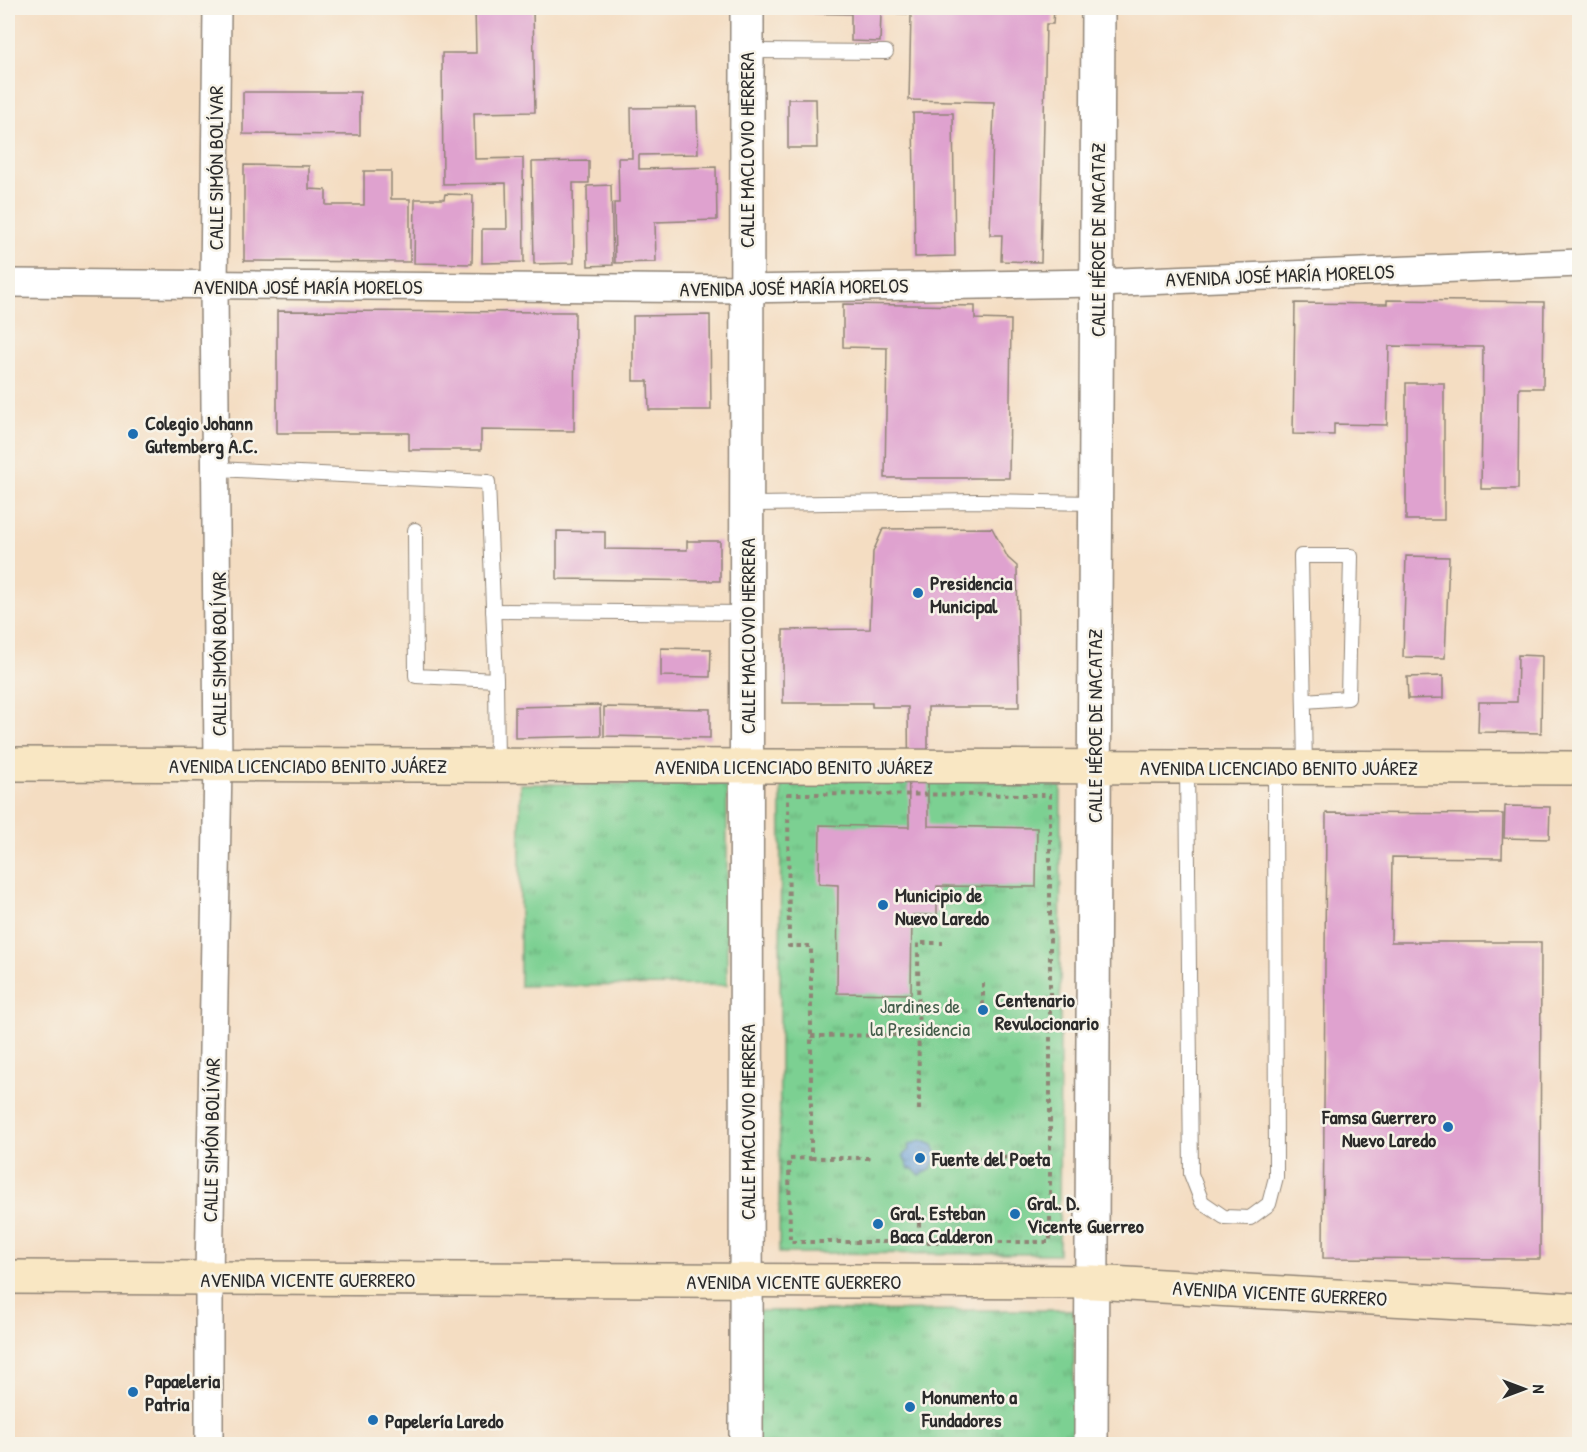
<svg xmlns="http://www.w3.org/2000/svg" width="1587" height="1452" font-family="'Patrick Hand',sans-serif">
	<style>
		.park { fill: url(#park-tufts); stroke: #547e5e; stroke-width: 1.5 }
		.water { fill: url(#water-ripples); stroke: #4a6681; stroke-width: 1.5 }
		.building { fill: #dfa2cf }
		.lines { fill: none; stroke-linecap: round; stroke-linejoin: round }
		.service-casing { stroke: #908476; stroke-width: 16 }
		.minor-casing { stroke: #908476; stroke-width: 30 }
		.tertiary-casing { stroke: #908476; stroke-width: 36 }
		.secondary-casing { stroke: #908476; stroke-width: 36 }
		.path { stroke: #908476; stroke-width: 4; stroke-dasharray: 4.5 4.5; stroke-linecap: butt }
		.service { stroke: #fff; stroke-width: 14 }
		.minor { stroke: #fff; stroke-width: 27 }
		.tertiary { stroke: #fff; stroke-width: 33 }
		.secondary { stroke: #f9e7c3; stroke-width: 33 }
		.poi-dot { fill: #1f6fb2; stroke: #f7f3e8; stroke-width: 2 }
		.labels { text-anchor: middle; dominant-baseline: central; stroke-width: 5; stroke-linejoin: round; paint-order: stroke }
		.street-label { font-size: 20px; fill: #2b2b2b; stroke: #f7f3e8 }
		.poi-label { font-size: 20px; font-weight: bold; fill: #2b2b2b; stroke: #f7f3e8; text-anchor: start }
		.park-label { font-size: 20px; fill: #435d4a; stroke: #f7f3e8 }
	</style>
	<defs>
		<pattern id="park-tufts" width="24" height="20" patternUnits="userSpaceOnUse" patternTransform="scale(1.5)"><rect width="24" height="20" fill="#7cd092"/><path d="M3 7l-1-3M5 7V3M7 7l1-3M15 17l-1-3M17 17v-4M19 17l1-3" fill="none" stroke="#66a977"/></pattern>
		<pattern id="water-ripples" width="26" height="14" patternUnits="userSpaceOnUse" patternTransform="scale(1.5)"><rect width="26" height="14" fill="#6aa0d7"/><path d="M2 4q2-2 4 0t4 0M15 11q2-2 4 0t4 0" fill="none" stroke="#5783af"/></pattern>
	</defs>
	<rect width="100%" height="100%" fill="#f7f3e8"/>
	<filter id="ink" filterUnits="userSpaceOnUse"><feTurbulence type="fractalNoise" baseFrequency=".0167" numOctaves="2"/><feDisplacementMap in="SourceGraphic" scale="12" xChannelSelector="R" yChannelSelector="G"/><feConvolveMatrix kernelMatrix="1 2 1 2 8 2 1 2 1" color-interpolation-filters="sRGB"/></filter>
	<filter id="wash" filterUnits="userSpaceOnUse"><feTurbulence type="fractalNoise" baseFrequency=".008" numOctaves="4" result="noise"/><feDisplacementMap in="SourceGraphic" scale="24" xChannelSelector="R" yChannelSelector="G"/><feGaussianBlur stdDeviation="1.35" result="paint"/><feColorMatrix in="noise" values="0 0 0 0 0 0 0 0 0 0 0 0 0 0 0 0 0 1.4 0 .05"/><feComposite in="paint" operator="in"/></filter>
	<g filter="url(#wash)">
		<rect width="100%" height="100%" fill="#f4ddc2"/>
		<g class="park">
			<polygon points="781,780 1061,781 1059,1254 779,1253"/>
			<polygon points="520,784 727,784 727,985 520,986"/>
			<polygon points="1074,1310 1074,1444 756,1444 756,1311"/>
		</g>
		<polygon class="water" points="921,1140 933,1145 939,1159 932,1165 932,1169 920,1175 913,1169 909,1169 903,1155 909,1150 909,1145"/>
		<g id="blocks">
			<g class="building">
				<polygon points="475,8 533,8 535,112 474,113 475,159 523,158 524,262 482,263 482,229 507,229 506,183 443,184 442,53 476,53"/>
				<polygon points="791,8 1054,8 1053,24 1046,24 1041,262 1001,261 1002,235 990,235 994,102 909,100 911,14 881,13 880,42 851,41 851,14 791,13"/>
				<polygon points="243,92 360,92 360,135 243,134"/>
				<polygon points="788,99 816,99 817,148 788,148"/>
				<polygon points="697,107 698,154 639,155 639,169 716,167 717,220 655,222 656,262 615,263 614,203 619,203 618,158 632,158 631,108"/>
				<polygon points="913,113 953,113 955,256 915,257"/>
				<polygon points="589,161 589,183 573,183 574,263 534,264 532,162"/>
				<polygon points="244,165 309,166 309,189 326,190 326,205 364,205 364,171 391,171 391,199 410,199 410,262 244,261"/>
				<polygon points="611,185 613,265 588,266 587,186"/>
				<polygon points="445,194 473,195 472,264 414,263 415,199 444,199"/>
				<polygon points="1387,300 1544,302 1543,388 1519,388 1518,489 1481,489 1483,347 1389,346 1387,425 1334,424 1334,435 1293,434 1295,303 1387,304"/>
				<polygon points="843,304 975,306 975,319 1011,320 1009,478 885,478 887,348 843,347"/>
				<polygon points="277,311 575,312 574,431 481,430 481,450 409,450 409,433 277,433"/>
				<polygon points="710,315 711,410 649,410 648,381 633,381 633,316"/>
				<rect x="1406" y="383" width="38" height="137"/>
				<polygon points="992,528 1008,558 1017,566 1019,707 928,707 928,826 1037,828 1036,887 937,886 937,915 912,915 911,994 837,993 838,885 819,884 820,825 909,827 908,707 872,707 872,703 783,703 783,630 870,629 873,552 883,529"/>
				<polygon points="557,531 605,532 605,549 687,550 687,541 720,541 720,581 557,579"/>
				<polygon points="1406,556 1449,557 1445,658 1403,657"/>
				<polygon points="661,648 711,649 710,677 661,676"/>
				<polygon points="1518,655 1542,656 1541,733 1478,732 1479,702 1517,702"/>
				<polygon points="1443,676 1443,698 1408,699 1407,677"/>
				<polygon points="600,705 601,736 515,738 515,707"/>
				<polygon points="604,707 710,709 710,738 604,736"/>
				<polygon points="1505,806 1550,807 1549,839 1504,838"/>
				<polygon points="1326,813 1503,814 1502,858 1392,857 1391,942 1541,942 1540,1259 1323,1258"/>
			</g>
		</g>
	</g>
	<g filter="url(#ink)">
		<use href="#blocks" fill-opacity="0" stroke="#908476" stroke-width="1.5"/>
		<g class="lines">
			<g class="service-casing">
				<g id="service">
					<polyline points="747,51 886,52"/>
					<polyline points="217,469 488,482 496,680 416,676 415,530"/>
					<polyline points="746,504 979,501 1095,503"/>
					<polyline points="493,611 746,613"/>
					<polyline points="496,680 497,765"/>
					<polyline points="1304,701 1348,698 1351,556 1301,556 1305,767"/>
					<polyline points="1187,767 1191,1174 1202,1202 1224,1217 1250,1218 1269,1204 1276,1177 1275,767"/>
				</g>
			</g>
			<g class="minor-casing">
				<g id="minor">
					<polyline points="8,283 745,289 1096,283 1580,263"/>
					<polyline points="209,1444 209,1278 218,764 214,286 217,8"/>
				</g>
			</g>
			<g class="tertiary-casing">
				<g id="tertiary">
					<polyline points="746,1444 747,8"/>
					<polyline points="1091,1444 1098,8"/>
				</g>
			</g>
			<g class="secondary-casing">
				<g id="secondary">
					<polyline points="8,764 1580,768"/>
					<polyline points="8,1277 1093,1282 1580,1310"/>
				</g>
			</g>
			<g class="path">
				<polygon points="788,794 1050,795 1050,1242 790,1242 789,1159 811,1158 811,946 789,946"/>
				<polyline points="983,983 983,1010"/>
				<polyline points="811,1036 919,1035"/>
				<polyline points="919,1110 918,943 943,943"/>
				<polyline points="811,1158 872,1158"/>
				<polyline points="966,1158 1050,1157"/>
				<polyline points="919,1204 919,1243"/>
			</g>
			<use href="#service" class="service"/>
			<use href="#minor" class="minor"/>
			<use href="#tertiary" class="tertiary"/>
			<use href="#secondary" class="secondary"/>
		</g>
	</g>
	<g class="poi-dot">
		<circle cx="133" cy="434" r="6"/>
		<circle cx="918" cy="593" r="6"/>
		<circle cx="883" cy="905" r="6"/>
		<circle cx="983" cy="1010" r="6"/>
		<circle cx="1448" cy="1127" r="6"/>
		<circle cx="920" cy="1158" r="6"/>
		<circle cx="1015" cy="1214" r="6"/>
		<circle cx="878" cy="1224" r="6"/>
		<circle cx="133" cy="1392" r="6"/>
		<circle cx="910" cy="1407" r="6"/>
		<circle cx="373" cy="1420" r="6"/>
	</g>
	<g class="labels">
		<g class="street-label">
			<text transform="translate(746 150) rotate(-90)">CALLE MACLOVIO HERRERA</text>
			<text transform="translate(215 168) rotate(-90)">CALLE SIMÓN BOLÍVAR</text>
			<text transform="translate(1097 240) rotate(-90)">CALLE HÉROE DE NACATAZ</text>
			<text transform="translate(1280 275) rotate(-2)">AVENIDA JOSÉ MARÍA MORELOS</text>
			<text x="308" y="286">AVENIDA JOSÉ MARÍA MORELOS</text>
			<text transform="translate(794 287) rotate(-1)">AVENIDA JOSÉ MARÍA MORELOS</text>
			<text transform="translate(747 636) rotate(-90)">CALLE MACLOVIO HERRERA</text>
			<text transform="translate(218 654) rotate(-90)">CALLE SIMÓN BOLÍVAR</text>
			<text transform="translate(1094 726) rotate(-90)">CALLE HÉROE DE NACATAZ</text>
			<text x="308" y="765">AVENIDA LICENCIADO BENITO JUÁREZ</text>
			<text x="794" y="766">AVENIDA LICENCIADO BENITO JUÁREZ</text>
			<text x="1279" y="767">AVENIDA LICENCIADO BENITO JUÁREZ</text>
			<text transform="translate(747 1122) rotate(-90)">CALLE MACLOVIO HERRERA</text>
			<text transform="translate(211 1140) rotate(-89)">CALLE SIMÓN BOLÍVAR</text>
			<text x="308" y="1279">AVENIDA VICENTE GUERRERO</text>
			<text x="794" y="1281">AVENIDA VICENTE GUERRERO</text>
			<text transform="translate(1280 1293) rotate(3)">AVENIDA VICENTE GUERRERO</text>
		</g>
		<g class="poi-label">
			<text x="145" y="422">Colegio Johann<tspan x="145" dy="23">Gutemberg A.C.</tspan></text>
			<text x="930" y="582">Presidencia<tspan x="930" dy="23">Municipal</tspan></text>
			<text x="895" y="894">Municipio de<tspan x="895" dy="23">Nuevo Laredo</tspan></text>
			<text x="995" y="999">Centenario<tspan x="995" dy="23">Revulocionario</tspan></text>
			<text x="1436" y="1116" text-anchor="end">Famsa Guerrero<tspan x="1436" dy="23">Nuevo Laredo</tspan></text>
			<text x="932" y="1158">Fuente del Poeta</text>
			<text x="1027" y="1202">Gral. D.<tspan x="1027" dy="23">Vicente Guerreo</tspan></text>
			<text x="890" y="1212">Gral. Esteban<tspan x="890" dy="23">Baca Calderon</tspan></text>
			<text x="145" y="1380">Papaeleria<tspan x="145" dy="23">Patria</tspan></text>
			<text x="922" y="1396">Monumento a<tspan x="922" dy="23">Fundadores</tspan></text>
			<text x="385" y="1420">Papelería Laredo</text>
		</g>
		<g class="park-label">
			<text x="920" y="1005">Jardines de<tspan x="920" dy="23">la Presidencia</tspan></text>
		</g>
	</g>
	<rect width="1587" height="1452" fill="none" stroke="#f7f3e8" stroke-width="30"/>
	<g transform="translate(1524 1389) rotate(90)" stroke="#f7f3e8" stroke-width="4.5" paint-order="stroke">
	<path d="M0-4.5L10 22L0 15L-10 22Z" fill="#2b2b2b"/>
	<text y="-9" font-size="16" font-weight="bold" text-anchor="middle" fill="#2b2b2b">N</text>
	</g>
</svg>
